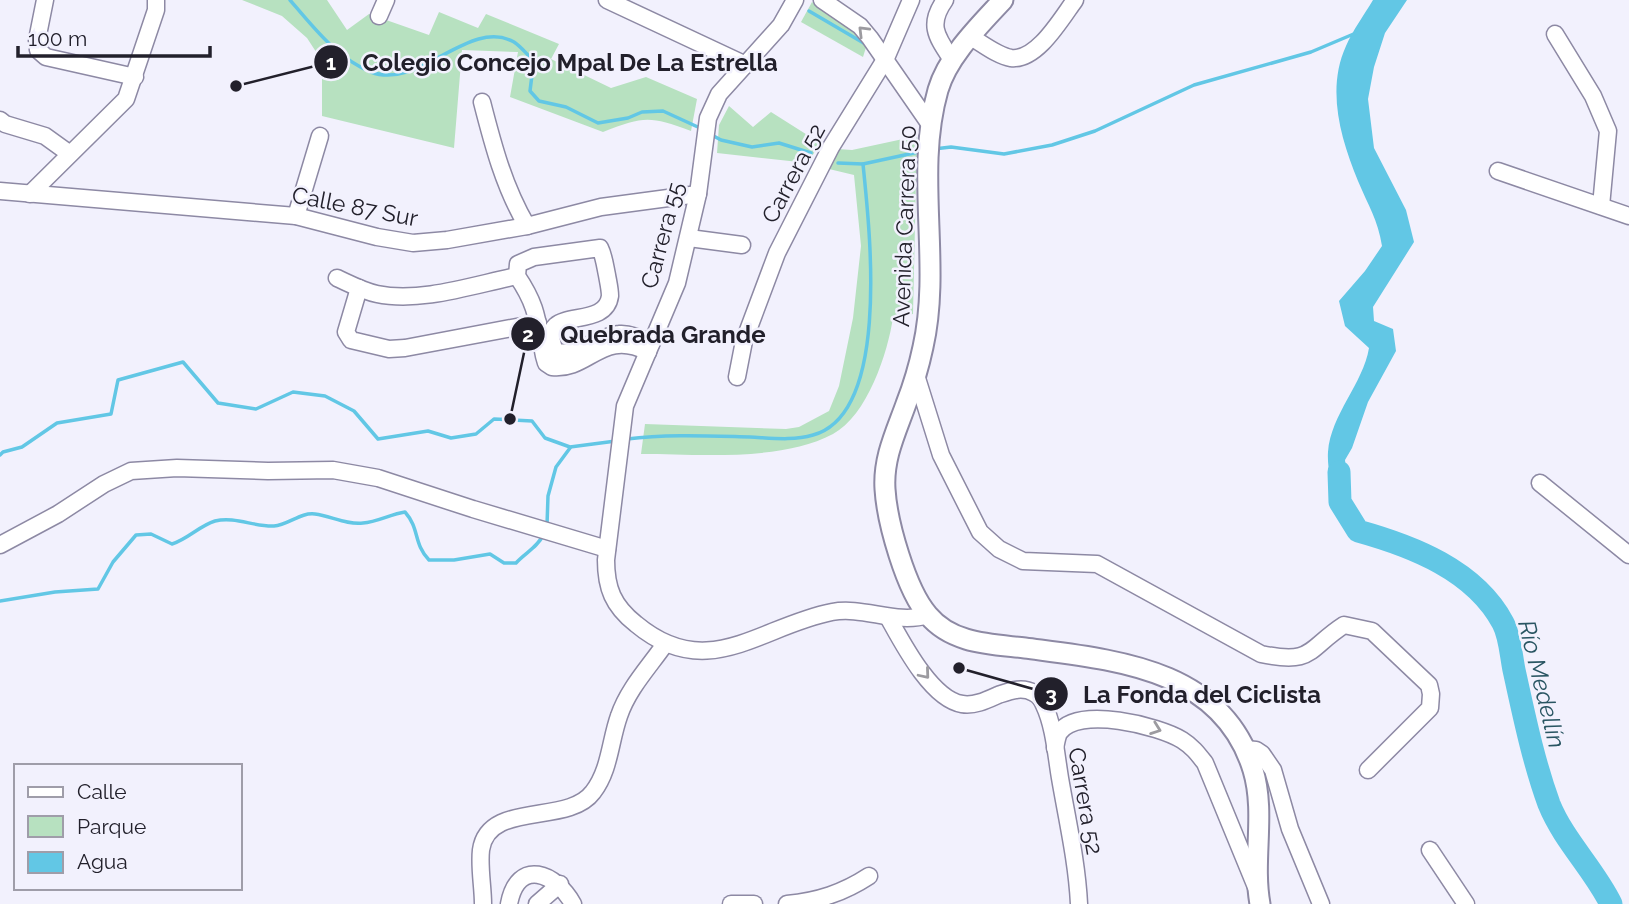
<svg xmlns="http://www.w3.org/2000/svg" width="1629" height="904" font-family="Raleway,sans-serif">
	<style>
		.green { fill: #b7e1c0 }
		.water { fill: #62c7e5 }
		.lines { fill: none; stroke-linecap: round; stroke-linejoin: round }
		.stream { stroke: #62c7e5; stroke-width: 3.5 }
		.river { stroke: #62c7e5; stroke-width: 23 }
		.minor-casing { stroke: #8d89a4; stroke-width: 19 }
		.major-casing { stroke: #8d89a4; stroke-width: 23 }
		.minor { stroke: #fff; stroke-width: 16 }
		.major { stroke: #fff; stroke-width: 19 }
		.oneway { stroke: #9c9ba0 }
		.labels { text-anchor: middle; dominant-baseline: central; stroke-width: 5; stroke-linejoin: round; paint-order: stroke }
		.street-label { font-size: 23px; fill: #22202b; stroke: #f2f1fd }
		.water-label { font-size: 24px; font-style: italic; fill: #295562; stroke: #f2f1fd }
		.leader { fill: none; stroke: #22202b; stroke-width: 2.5 }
		.callout-dot { fill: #22202b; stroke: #f2f1fd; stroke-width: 2.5 }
		.mark-label { font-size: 21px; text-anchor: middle; font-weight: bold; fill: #fff }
		.callout-label { font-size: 24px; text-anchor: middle; font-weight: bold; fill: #22202b; stroke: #f2f1fd; stroke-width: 5; stroke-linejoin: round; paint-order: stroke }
	</style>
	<rect width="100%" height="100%" fill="#f2f1fd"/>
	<g class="green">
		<path d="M 242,0 L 327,0 L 347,30 L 369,14 L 429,35 L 439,12 L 478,28 L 486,14 L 559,44 L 551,59 L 611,88 L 646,77 L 697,99 L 691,131 C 649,116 645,116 603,132 L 510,97 L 518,52 L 462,50 L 454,148 L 322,116 L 322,61 L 307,38 L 282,16 Z"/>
		<polygon points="812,2 868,41 863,57 801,22"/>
		<polygon points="729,106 753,127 771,112 820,143 808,163 717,153 719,125"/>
		<path d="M 917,136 L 913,314 L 893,317 C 888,353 867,416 833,434 C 780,462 699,454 641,454 L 645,424 L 786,429 L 799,427 L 829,411 L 839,386 L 853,318 L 861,246 L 854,175 L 829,169 L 838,149 L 852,150 Z"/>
	</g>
	<path class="water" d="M 1373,0 L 1407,0 L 1385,33 L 1374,67 L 1368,99 L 1374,148 L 1406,210 L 1414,242 L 1373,307 L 1374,321 L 1393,329 L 1396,351 L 1368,402 L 1352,448 L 1345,460 L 1350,502 L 1333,502 C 1332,486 1327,467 1328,452 C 1331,414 1363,384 1369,348 L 1345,326 L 1339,301 L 1365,271 L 1382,246 C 1378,220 1368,205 1358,181 C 1341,139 1326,90 1346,46 C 1353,30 1364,15 1373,0 Z"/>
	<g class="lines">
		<g class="stream">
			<path d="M 290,0 C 313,27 338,59 371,72 C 419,91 469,17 514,42 C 520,46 526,53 530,57 L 532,75 L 530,91 L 539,101 L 566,107 L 598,123 L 628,118 L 642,112 L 663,111 L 700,128"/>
			<polyline points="809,11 867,45"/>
			<polyline points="710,134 721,140 752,147 779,143 811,153"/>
			<polyline points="934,149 951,147 1004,154 1052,145 1095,131 1194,85 1311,52 1356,33"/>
			<polyline points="838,163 863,164 923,151"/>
			<path d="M 627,439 C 667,434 709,436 750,437 C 771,438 793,441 813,435 C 892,413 869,225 863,164"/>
			<polyline points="0,455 3,452 22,447 57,423 111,414 118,380 183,362 218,403 256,409 293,392 325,396 354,411 378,439 428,431 451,438 476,434 494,419 532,421 545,438 570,447 616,441"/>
			<polyline points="547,525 548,496 556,467 570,448"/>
			<path d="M 0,601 L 55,592 L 98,589 L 113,562 L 136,535 L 151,534 L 172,544 C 188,539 199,526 215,521 C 235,516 254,527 274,526 C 288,525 301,512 315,514 C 331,516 346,525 363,523 C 377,522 391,514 405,512 C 420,529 413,543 429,560 L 454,560 L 490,554 L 504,563 L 516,563 C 525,553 538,547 543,535"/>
		</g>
		<path class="river" d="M 1339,472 L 1340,502 L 1358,531 C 1412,546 1475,570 1503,623 C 1510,636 1511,655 1514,670 C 1524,715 1533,760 1549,804 C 1564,841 1594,869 1611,904"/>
		<g class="minor-casing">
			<g id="minor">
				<polyline points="45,0 37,40 38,50 46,57 135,77"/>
				<polyline points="607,0 746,65"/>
				<path d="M 795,0 L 781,25 L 719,94 L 708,118 L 698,194 L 677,283 L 625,406 L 606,560 C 606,588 613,606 636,624 C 708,684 760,626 832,612 C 864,606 896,625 928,615"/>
				<polyline points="822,0 860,26 870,38 931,126"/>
				<path d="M 945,0 C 927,25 937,37 952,60"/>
				<polyline points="379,16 386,0"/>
				<polyline points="1555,34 1593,96 1608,131 1601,206"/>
				<path d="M 971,37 C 983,44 998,56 1011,58 C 1037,61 1061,19 1075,0"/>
				<path d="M 482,102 C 493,145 504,187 527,226"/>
				<polyline points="0,120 5,124 45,136 70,154"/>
				<polyline points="1498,171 1629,216"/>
				<polyline points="0,191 296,216 377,237 413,243 447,240 527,226 601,207 698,194"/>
				<polyline points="30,194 126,99 156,10 156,0"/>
				<polyline points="296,216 320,136"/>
				<polyline points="689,238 742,245"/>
				<path d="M 337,278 C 350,284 363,291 377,294 C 421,303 473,285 517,276"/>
				<polyline points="359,288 346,332 351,340 389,349 405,348 538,323"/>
				<path d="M 648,352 C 602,328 589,371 552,367 L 546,363 L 544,356 C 537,321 538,307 517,276 L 518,264 L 534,257 L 600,248 C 604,256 605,266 607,275 C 608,281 610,289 610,296 C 605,333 535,302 555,351 C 572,359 600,335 619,334 C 631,333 641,339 651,344"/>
				<path d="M 916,375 L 941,455 L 980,532 L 999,549 L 1023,561 L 1097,564 L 1261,654 C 1314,665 1307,649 1344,625 L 1372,631 L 1429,685 L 1431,694 L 1430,708 L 1368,770"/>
				<polyline points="737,377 744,341 777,253 831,147 886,58 911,0"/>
				<polyline points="1540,483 1629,555"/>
				<polyline points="0,545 58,514 104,484 131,471 177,468 268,471 333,470 378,478 473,509 607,549"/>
				<path d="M 888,617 C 902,642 931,699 962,704 C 975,706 987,700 998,695 C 1010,691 1022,686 1034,693 C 1038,695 1042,700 1044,705 C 1054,726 1056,754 1060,778 C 1067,819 1077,862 1079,904"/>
				<path d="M 1055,748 C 1056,744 1057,737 1059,733 C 1077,705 1160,726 1182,740 C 1193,747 1198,754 1205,763 L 1256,887"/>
				<polyline points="1245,749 1256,750 1262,754 1273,770 1290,829 1321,904"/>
				<polyline points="1430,850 1466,904"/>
				<path d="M 483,904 C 483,887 479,867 481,850 C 488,800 568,826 593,792 C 610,770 610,741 619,716 C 628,689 649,667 665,644"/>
				<path d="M 509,904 C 518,857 556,873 573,904"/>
				<polyline points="537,904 560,884"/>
				<polyline points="731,904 754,904"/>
				<path d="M 787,904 C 818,901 843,893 869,876"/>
			</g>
		</g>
		<g class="major-casing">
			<path id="major" d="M 1003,0 C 979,26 948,56 938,90 C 914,174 942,263 923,347 C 919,366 913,386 906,404 C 896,432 883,458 885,489 C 887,522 906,590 928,615 C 952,644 991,644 1025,648 C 1115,660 1222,668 1253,770 C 1266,813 1252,860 1260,904"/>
		</g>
		<use href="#minor" class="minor"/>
		<use href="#major" class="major"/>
	</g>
	<defs><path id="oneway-chevron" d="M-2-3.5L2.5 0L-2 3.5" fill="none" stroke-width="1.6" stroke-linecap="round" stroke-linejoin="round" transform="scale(1.75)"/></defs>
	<g class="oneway">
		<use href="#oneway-chevron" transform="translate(863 31) rotate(-135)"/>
		<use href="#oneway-chevron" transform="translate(925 674) rotate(50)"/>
		<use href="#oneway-chevron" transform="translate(1156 729) rotate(20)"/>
	</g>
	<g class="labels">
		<g class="street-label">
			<text transform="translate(793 173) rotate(-62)">Carrera 52</text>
			<text transform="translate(355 206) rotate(11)">Calle 87 Sur</text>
			<text transform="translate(904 226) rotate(-88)">Avenida Carrera 50</text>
			<text transform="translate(662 235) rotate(-75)">Carrera 55</text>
			<text transform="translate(1086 801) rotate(80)">Carrera 52</text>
		</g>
		<g class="water-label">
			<text transform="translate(1542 684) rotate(76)">Río Medellín</text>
		</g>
	</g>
	<path class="leader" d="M236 86L331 62M510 419L528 334M959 668L1051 694"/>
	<g class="callout-dot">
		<circle cx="236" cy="86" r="7"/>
		<circle cx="510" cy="419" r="7"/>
		<circle cx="959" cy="668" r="7"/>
		<circle cx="331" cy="62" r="18"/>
		<circle cx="528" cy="334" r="18"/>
		<circle cx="1051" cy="694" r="18"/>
	</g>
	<g class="mark-label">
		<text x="331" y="70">1</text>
		<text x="528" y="342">2</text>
		<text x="1051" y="702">3</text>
	</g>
	<g class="callout-label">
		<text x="570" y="71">Colegio Concejo Mpal De La Estrella</text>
		<text x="663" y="343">Quebrada Grande</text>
		<text x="1202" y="703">La Fonda del Ciclista</text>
	</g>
	<rect x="14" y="764" width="228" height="126" fill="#f2f1fd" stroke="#9f9da9" stroke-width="2"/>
	<rect x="28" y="787" width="35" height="10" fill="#ffffff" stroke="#9f9da9" stroke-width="2"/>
	<text x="77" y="799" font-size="21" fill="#22202b">Calle</text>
	<rect x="28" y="816" width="35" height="21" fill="#b7e1c0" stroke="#9f9da9" stroke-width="2"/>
	<text x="77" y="834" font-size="21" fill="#22202b">Parque</text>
	<rect x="28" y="852" width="35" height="21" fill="#62c7e5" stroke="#9f9da9" stroke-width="2"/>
	<text x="77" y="869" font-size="21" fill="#22202b">Agua</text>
	<path d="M18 46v10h192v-10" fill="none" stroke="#22202b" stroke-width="3.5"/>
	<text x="28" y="46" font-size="21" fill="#22202b" stroke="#f2f1fd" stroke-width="5" paint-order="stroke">100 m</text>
</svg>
